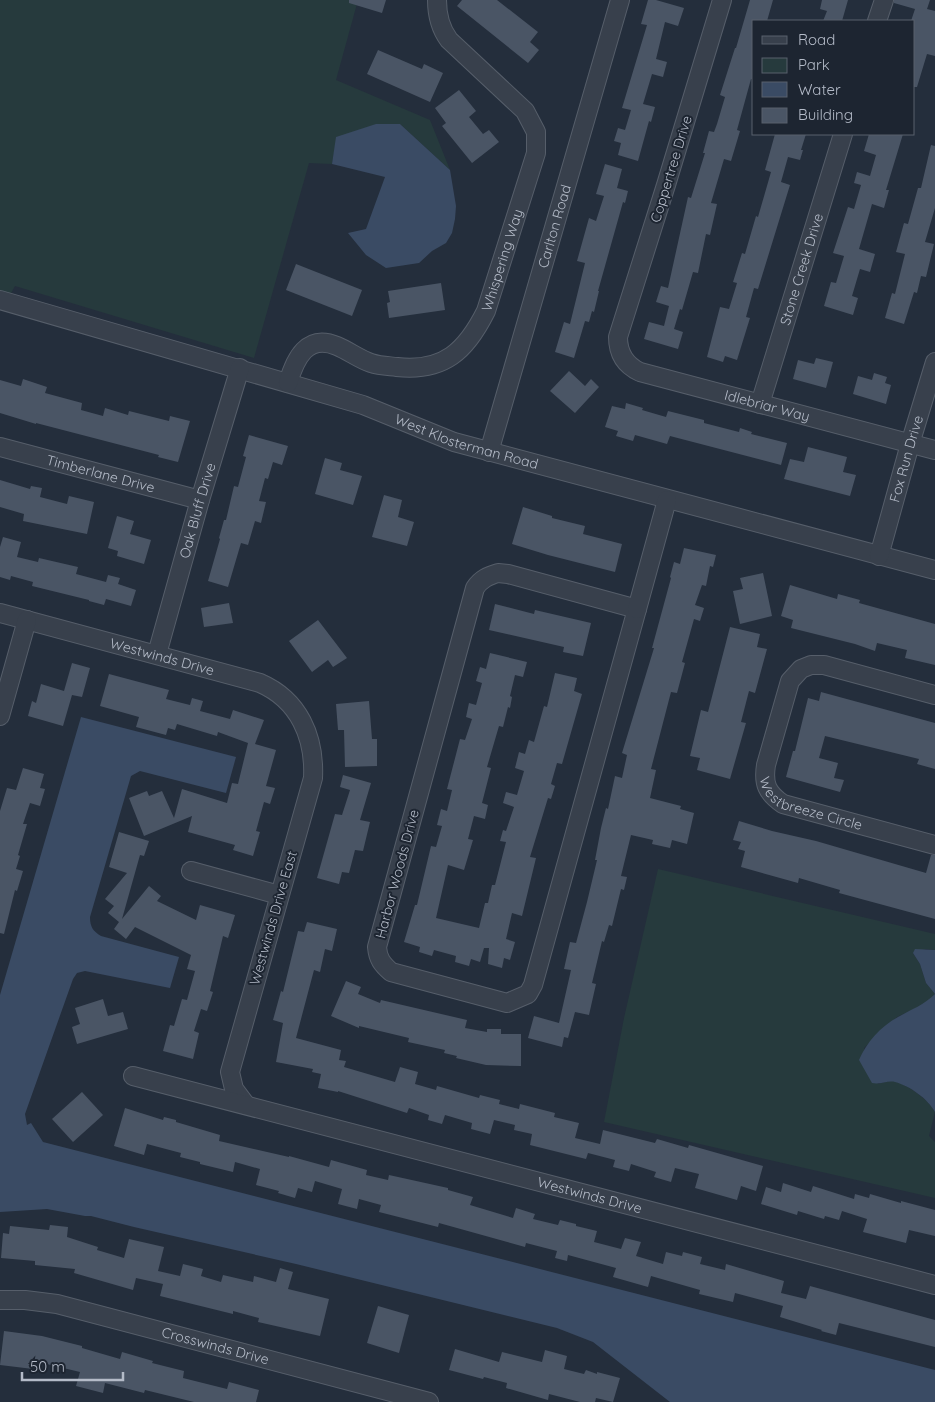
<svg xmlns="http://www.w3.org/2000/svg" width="935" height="1402" font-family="Quicksand,sans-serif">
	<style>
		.green { fill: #263a3d }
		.water { fill: #3a4b64 }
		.building { fill: #4a5565 }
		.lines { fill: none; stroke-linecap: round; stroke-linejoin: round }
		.minor-casing { stroke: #565e6a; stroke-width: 20 }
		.minor { stroke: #38404c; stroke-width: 18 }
		.labels { text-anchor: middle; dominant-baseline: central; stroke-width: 4; stroke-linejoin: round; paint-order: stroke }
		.street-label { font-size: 14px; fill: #b4bbc8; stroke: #1d2531 }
	</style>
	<rect width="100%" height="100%" fill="#242e3c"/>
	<g class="green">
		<polygon points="0,0 358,0 336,80 430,120 450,170 400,124 337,137 332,164 309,163 254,358 15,286 10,295 0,292"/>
		<path d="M 658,869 L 935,934 L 935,950 L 926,949 L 913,953 L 920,964 L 926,983 L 935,994 L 925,1004 L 897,1017 L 864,1048 L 878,1084 C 883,1083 890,1080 894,1081 C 907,1084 929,1100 935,1112 L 929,1136 L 935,1142 L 935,1198 L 604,1122 L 624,1018 Z"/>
	</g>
	<g class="water">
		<polygon points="376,124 400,124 450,170 456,206 455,219 452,233 446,243 432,251 419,263 386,268 366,255 348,233 366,229 385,177 332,164 336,137"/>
		<path d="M 81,717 L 236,757 L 226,793 L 140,771 L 131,776 L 90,917 C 90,927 93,931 101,936 L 179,957 L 170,988 L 85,971 L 77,973 L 73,979 L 25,1114 L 27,1125 L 31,1123 L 43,1142 L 935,1370 L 935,1402 L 670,1402 L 593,1342 L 557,1328 L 296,1264 L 134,1227 L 91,1216 L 85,1216 L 47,1209 L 0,1212 L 0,995 Z"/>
		<polygon points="915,949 935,950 935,994 926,983 920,964 913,953"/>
		<path d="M 935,994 L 935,1112 C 928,1099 910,1086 895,1082 C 888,1080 880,1085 872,1083 L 859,1060 C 866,1043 881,1026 898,1017 C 912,1009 924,1005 935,994 Z"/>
	</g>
	<g class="building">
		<polygon points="349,0 386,0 382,13 349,3"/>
		<polygon points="462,0 497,0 538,32 530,42 539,50 528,63 457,6"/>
		<polygon points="648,0 656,0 684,8 678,26 665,22 656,59 667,62 663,77 652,74 643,104 655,107 651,122 649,121 638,161 618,155 621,143 614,141 618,128 625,130 631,110 622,108 647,25 641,24"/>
		<polygon points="750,0 773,0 767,21 754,21 754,80 751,79 737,130 740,131 731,161 724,159 711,203 717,204 710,235 706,234 698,273 693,272 682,310 680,309 674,329 683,332 678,349 644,339 649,322 664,326 669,306 656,302 661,286 668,288 688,197 691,198 705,153 703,153 709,131 714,132 717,124 725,97 720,95 735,48 736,48"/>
		<polygon points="822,0 848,0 842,21 823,21 827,11 820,9"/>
		<polygon points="894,0 930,0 927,9 935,11 935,56 927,54 917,87 914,87 914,21 911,21 915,9 894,3"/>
		<polygon points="378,50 422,69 424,64 443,73 430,102 367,74"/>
		<polygon points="459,90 476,111 469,117 483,134 489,130 499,142 472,163 442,126 446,123 435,108"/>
		<polygon points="775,134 806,134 801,150 803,150 800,160 788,157 781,182 790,185 758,289 754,288 746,317 750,318 737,360 725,356 723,362 707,357 720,307 729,309 737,283 733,282 742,253 745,254 756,216 758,217 771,172 765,170"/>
		<polygon points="869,134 903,134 886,190 889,190 884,208 872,204 859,249 875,254 870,272 860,269 852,296 858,298 853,315 824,306 831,282 836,283 844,256 833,253 848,207 854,209 861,185 854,183 857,172 870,176 876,155 864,151"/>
		<polygon points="931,145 935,146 935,208 925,242 934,244 926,277 921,276 917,293 914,292 904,324 885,318 892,293 895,294 905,254 896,252 904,223 908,224 918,188 921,188"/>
		<polygon points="605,164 622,169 617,188 628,191 625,203 623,202 598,291 599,291 594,312 592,311 589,322 585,321 574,358 555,352 564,322 570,324 585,263 577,261 589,218 596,221 604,196 596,194"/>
		<polygon points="296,264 362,290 352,316 286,290"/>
		<polygon points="441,283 445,310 389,318 387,303 390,302 388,291"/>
		<polygon points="816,358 833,362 826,388 793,379 798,360 814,364"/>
		<polygon points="569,371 585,386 591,379 599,387 575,413 550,391"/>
		<polygon points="874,373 887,377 885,383 891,385 886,404 853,394 858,376 872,380"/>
		<polygon points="23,379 47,387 45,393 82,403 81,410 103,416 105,408 128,415 129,411 169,421 170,416 190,421 178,462 158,457 159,455 36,423 36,424 0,413 0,380 21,386"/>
		<polygon points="626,403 643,408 642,410 666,417 668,411 704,420 704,423 739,432 740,428 752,432 751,434 787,443 781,465 670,436 667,444 635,435 633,441 616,436 618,431 605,427 612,406 625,409"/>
		<polygon points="249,435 288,446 282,465 273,462 268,479 265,478 259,501 266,502 261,523 255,521 248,545 241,543 228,587 208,581 220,539 219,538 224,520 226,520 234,486 238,487 246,457 243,456"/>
		<polygon points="808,447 847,457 843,472 856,475 850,496 784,479 790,459 804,462"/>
		<polygon points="325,458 342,463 340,470 362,476 353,505 315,494"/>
		<polygon points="0,480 30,489 31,486 42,488 40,497 67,504 69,496 94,502 87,534 23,521 24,514 0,507"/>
		<polygon points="384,495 402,500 398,517 414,522 407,546 372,537"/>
		<polygon points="523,507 552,516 552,518 585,526 583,534 622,544 615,572 548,555 512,544"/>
		<polygon points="117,516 134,521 130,534 151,540 144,564 117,556 118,551 108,548"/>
		<polygon points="3,537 21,542 17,557 38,562 39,558 78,567 76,574 106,582 108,575 120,578 118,584 136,590 131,606 106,599 104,605 89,601 89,600 32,586 33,582 11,576 10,580 0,577 0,547"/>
		<polygon points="684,548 716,555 713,567 710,566 706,586 702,585 695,605 704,608 700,621 694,619 682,662 685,663 677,693 671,692 651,769 656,770 650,798 681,806 680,809 694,813 687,844 672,840 670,848 652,844 653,840 631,835 621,876 627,877 624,890 621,889 612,926 609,925 604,942 602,941 592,983 596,984 589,1015 575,1012 568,1038 564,1037 562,1047 528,1038 534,1016 559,1023 571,970 564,969 570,942 576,943 587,902 597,860 595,860 601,828 606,808 608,809 615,776 622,778 627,755 622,753 654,648 652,648 671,578 670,577 674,562 680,564"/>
		<polygon points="763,573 772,616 740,624 733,591 743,589 740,578"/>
		<polygon points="790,585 837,599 838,594 860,600 859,603 935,624 935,665 905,658 907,650 877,643 875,651 855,644 791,628 793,620 781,616"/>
		<polygon points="229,603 233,623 204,627 201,608"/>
		<polygon points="495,604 534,614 535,610 591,623 583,656 563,652 564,647 489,630"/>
		<polygon points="318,620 347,658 333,667 328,660 312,672 289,641"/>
		<polygon points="730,627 760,634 757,647 767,649 755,693 749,691 741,722 746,723 730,779 697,770 700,758 690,756 701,710 708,712"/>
		<polygon points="490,653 527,662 523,677 515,675 510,696 512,697 510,708 508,707 503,727 499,726 487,767 491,768 482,803 488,805 485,819 474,816 468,839 473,840 464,870 448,865 436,918 479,928 485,903 488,903 492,885 495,885 506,842 500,841 503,830 506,831 514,807 503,803 506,792 517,795 524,771 515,768 519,752 525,754 529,740 534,742 544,706 547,707 555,673 577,678 574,691 582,694 562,764 557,763 551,784 555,786 551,799 548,798 530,857 536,858 522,916 512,913 506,939 515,942 510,960 504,958 502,968 488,964 489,948 484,948 480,962 471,959 469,966 455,962 456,956 434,950 432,956 419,952 420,947 404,942 415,905 417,905 431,846 436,847 442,826 437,825 441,809 447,811 452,790 447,789 460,739 465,740 472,719 466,717 469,703 476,705 482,683 476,681 480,667 486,669"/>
		<polygon points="72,663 90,668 82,697 72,695 63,726 28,716 32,701 36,703 41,684 64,691"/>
		<polygon points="109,674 169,690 166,699 190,705 192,698 203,701 200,711 230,719 233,710 264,720 255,744 276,750 266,786 275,788 270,804 264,802 256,831 260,832 253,856 233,850 235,845 188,832 192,816 144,836 129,798 147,791 149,796 162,791 174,818 182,789 227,803 232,783 238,784 248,743 218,732 217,736 177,724 175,730 168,728 166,735 136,727 139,717 100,706"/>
		<polygon points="821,692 935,723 935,769 917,764 919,759 825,736 819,758 838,763 834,778 844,780 840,792 786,777 793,751 795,751 808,698 819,701"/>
		<polygon points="369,701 372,739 377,739 377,766 345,767 344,730 338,730 336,704"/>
		<polygon points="23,768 44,774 40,788 45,789 40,806 30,803 23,824 27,824 18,855 20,856 16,869 23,871 17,891 15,890 4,934 0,933 0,811 7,788 16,790"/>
		<polygon points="343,775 371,783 360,820 370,822 363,851 355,850 349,873 342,872 339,884 317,878 335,814 342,815 350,790 340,787"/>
		<polygon points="739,821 772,831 816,841 926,873 931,855 935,855 935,919 839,893 840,890 799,878 798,883 741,867 745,851 738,849 741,842 733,840"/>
		<polygon points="119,832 149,841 144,856 140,855 122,919 149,886 161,896 157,901 196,920 200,905 235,915 228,938 223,936 210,991 213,992 207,1011 201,1009 194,1031 199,1033 193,1059 163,1051 170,1025 174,1026 182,999 187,1000 195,971 187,969 191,955 135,927 126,939 114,929 119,922 108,913 114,906 105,899 127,873 109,867"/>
		<polygon points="307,922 337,929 332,951 325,949 320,972 314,970 296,1038 341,1050 339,1060 346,1061 344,1067 395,1082 400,1067 418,1072 415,1084 436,1090 437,1086 479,1098 480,1095 500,1100 499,1104 519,1109 520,1104 555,1113 554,1117 579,1123 575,1138 600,1144 603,1130 655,1143 657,1139 688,1148 689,1145 763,1166 756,1191 741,1186 737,1200 695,1188 699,1174 675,1168 671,1182 654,1177 656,1172 631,1164 629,1171 613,1167 615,1160 588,1153 586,1159 530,1145 532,1134 514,1130 515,1125 494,1120 490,1134 471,1129 472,1123 445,1115 442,1124 428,1120 429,1115 409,1108 407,1113 338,1091 338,1092 318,1088 321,1074 312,1072 313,1069 276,1062 283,1023 273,1020 281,991 283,992 298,931 304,932"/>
		<polygon points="346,981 361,987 358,994 380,1003 381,1000 467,1020 465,1028 487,1032 487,1029 501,1029 501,1034 521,1034 521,1066 486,1065 456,1058 457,1056 444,1053 445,1050 408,1042 409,1038 359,1026 359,1028 331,1016"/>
		<polygon points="103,999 108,1016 123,1012 128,1029 77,1044 72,1027 80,1024 75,1008"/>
		<polygon points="82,1092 103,1115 73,1142 52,1119"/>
		<polygon points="125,1108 163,1120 164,1117 176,1120 176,1122 220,1135 219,1141 289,1157 289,1156 329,1167 331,1160 367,1170 366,1175 388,1180 389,1175 448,1188 448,1190 473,1197 470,1205 513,1218 516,1208 535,1214 533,1219 558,1225 560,1220 576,1224 576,1226 597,1231 594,1242 621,1249 625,1238 641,1242 636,1256 663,1264 666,1252 682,1256 683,1252 702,1257 700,1264 725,1270 726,1264 784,1281 781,1293 806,1299 810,1286 935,1320 935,1347 839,1323 836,1335 821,1331 822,1330 780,1317 783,1306 735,1293 733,1302 699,1294 700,1290 651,1276 648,1287 613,1277 616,1268 568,1255 567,1261 555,1258 557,1251 526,1243 525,1247 439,1223 438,1227 379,1212 381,1205 359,1199 357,1209 338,1204 342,1189 315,1181 312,1192 298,1188 295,1198 278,1193 279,1191 256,1185 260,1169 235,1162 233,1172 200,1164 200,1162 180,1157 181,1153 147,1144 144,1155 114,1146"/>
		<polygon points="783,1183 811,1192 813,1186 854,1199 855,1194 869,1198 870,1194 901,1203 901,1201 935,1210 935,1236 909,1230 906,1243 863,1232 867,1219 842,1211 839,1220 825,1216 824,1219 798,1211 797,1215 761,1204 766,1187 781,1192"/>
		<polygon points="50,1225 68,1227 67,1237 98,1247 97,1250 124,1258 129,1239 164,1247 158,1271 180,1276 183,1264 203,1269 201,1276 221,1282 223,1275 253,1282 254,1276 276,1282 280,1268 293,1272 288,1289 329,1299 320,1336 258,1322 259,1318 233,1311 233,1314 160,1296 163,1284 136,1278 133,1290 74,1273 75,1269 35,1265 35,1261 1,1258 3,1233 9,1234 10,1226 49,1230"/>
		<polygon points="378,1306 409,1315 399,1353 367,1343"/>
		<polygon points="4,1331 42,1336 82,1346 82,1348 120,1359 122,1352 153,1361 152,1363 184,1371 183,1378 227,1389 229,1382 259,1390 256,1402 194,1402 145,1390 144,1393 105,1383 103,1393 76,1386 80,1372 34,1361 33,1369 0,1365"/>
		<polygon points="455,1349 499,1362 502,1352 542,1362 545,1350 567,1356 564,1369 584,1374 586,1370 597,1374 597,1372 620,1378 613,1402 596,1398 595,1402 580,1402 549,1394 548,1400 506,1388 507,1383 484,1377 483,1379 449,1370"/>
	</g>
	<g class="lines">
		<g class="minor-casing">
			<g id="minor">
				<path id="s1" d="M 722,0 L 666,185 L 618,337 C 618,353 625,365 640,372 L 935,450"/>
				<polyline points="877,21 884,0"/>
				<path id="s2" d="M 0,300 L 363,405 L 454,442 L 935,570"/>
				<path id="s3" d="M 288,383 C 295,359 307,333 337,346 C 349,351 359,359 371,363 C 380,366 389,366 397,367 C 444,372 466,351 486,311 L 536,153 L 536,132 L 525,111 L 449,40 C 440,28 437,15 437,0"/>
				<path id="s4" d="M 760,404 L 843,134"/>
				<path id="s5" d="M 0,447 L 200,500"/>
				<path id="s6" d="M 489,452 L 620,0"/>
				<path id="s7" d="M 879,556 L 910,444 L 935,362"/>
				<path d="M 498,573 L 508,574 L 637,609 L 533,985 L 528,994 L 507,1003 L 391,972 C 382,964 378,959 377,947 L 475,588 C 481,579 488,576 498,573 Z"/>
				<polyline points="637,609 667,500"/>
				<path id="s8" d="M 0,613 L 260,683 C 299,700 315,737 313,778 L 230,1072 L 234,1089 L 246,1105"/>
				<path id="s9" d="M 157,654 L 200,500 L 240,368"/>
				<path id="s10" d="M 935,695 L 824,665 L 811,665 L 801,669 L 790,681 L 766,765 C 763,784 767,793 783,804 L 935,845"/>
				<polyline points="0,716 27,620"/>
				<polyline points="191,871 279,895"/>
				<path id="s11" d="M 133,1076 L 935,1285"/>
				<path id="s12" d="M 0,1300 L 25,1300 L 57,1304 L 429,1402"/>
			</g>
		</g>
		<use href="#minor" class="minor"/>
	</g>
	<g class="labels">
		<g class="street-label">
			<text transform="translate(671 169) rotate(-73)">Coppertree Drive</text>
			<text stroke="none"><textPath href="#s6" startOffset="235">Carlton Road</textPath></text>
			<text stroke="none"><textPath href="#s3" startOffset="304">Whispering Way</textPath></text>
			<text stroke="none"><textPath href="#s4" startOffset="141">Stone Creek Drive</textPath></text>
			<text stroke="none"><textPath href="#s1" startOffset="528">Idlebriar Way</textPath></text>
			<text stroke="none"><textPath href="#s2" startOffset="488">West Klosterman Road</textPath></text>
			<text stroke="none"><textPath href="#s7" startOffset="101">Fox Run Drive</textPath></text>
			<text stroke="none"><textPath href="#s5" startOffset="104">Timberlane Drive</textPath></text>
			<text stroke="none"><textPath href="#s9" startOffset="149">Oak Bluff Drive</textPath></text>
			<text stroke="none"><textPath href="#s8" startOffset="168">Westwinds Drive</textPath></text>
			<text stroke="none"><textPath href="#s10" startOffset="312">Westbreeze Circle</textPath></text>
			<text transform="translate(397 874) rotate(-75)">Harbor Woods Drive</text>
			<text transform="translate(273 918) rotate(-74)">Westwinds Drive East</text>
			<text stroke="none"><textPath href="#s11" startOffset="472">Westwinds Drive</textPath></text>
			<text stroke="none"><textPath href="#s12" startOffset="221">Crosswinds Drive</textPath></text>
		</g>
	</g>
	<rect x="752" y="20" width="162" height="115" fill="#1d2531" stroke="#59616d"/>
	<rect x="762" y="36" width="25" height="8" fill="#38404c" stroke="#59616d"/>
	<text x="798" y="45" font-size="15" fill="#b4bbc8">Road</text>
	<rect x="762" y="58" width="25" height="15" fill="#263a3d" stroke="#59616d"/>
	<text x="798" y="70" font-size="15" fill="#b4bbc8">Park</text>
	<rect x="762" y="82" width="25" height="15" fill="#3a4b64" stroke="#59616d"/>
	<text x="798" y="95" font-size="15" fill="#b4bbc8">Water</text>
	<rect x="762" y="108" width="25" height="15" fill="#4a5565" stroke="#59616d"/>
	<text x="798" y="120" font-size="15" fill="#b4bbc8">Building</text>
	<path d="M22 1372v8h101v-8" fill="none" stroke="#b4bbc8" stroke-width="2.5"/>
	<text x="30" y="1372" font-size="15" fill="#b4bbc8" stroke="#1d2531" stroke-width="4" paint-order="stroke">50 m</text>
</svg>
